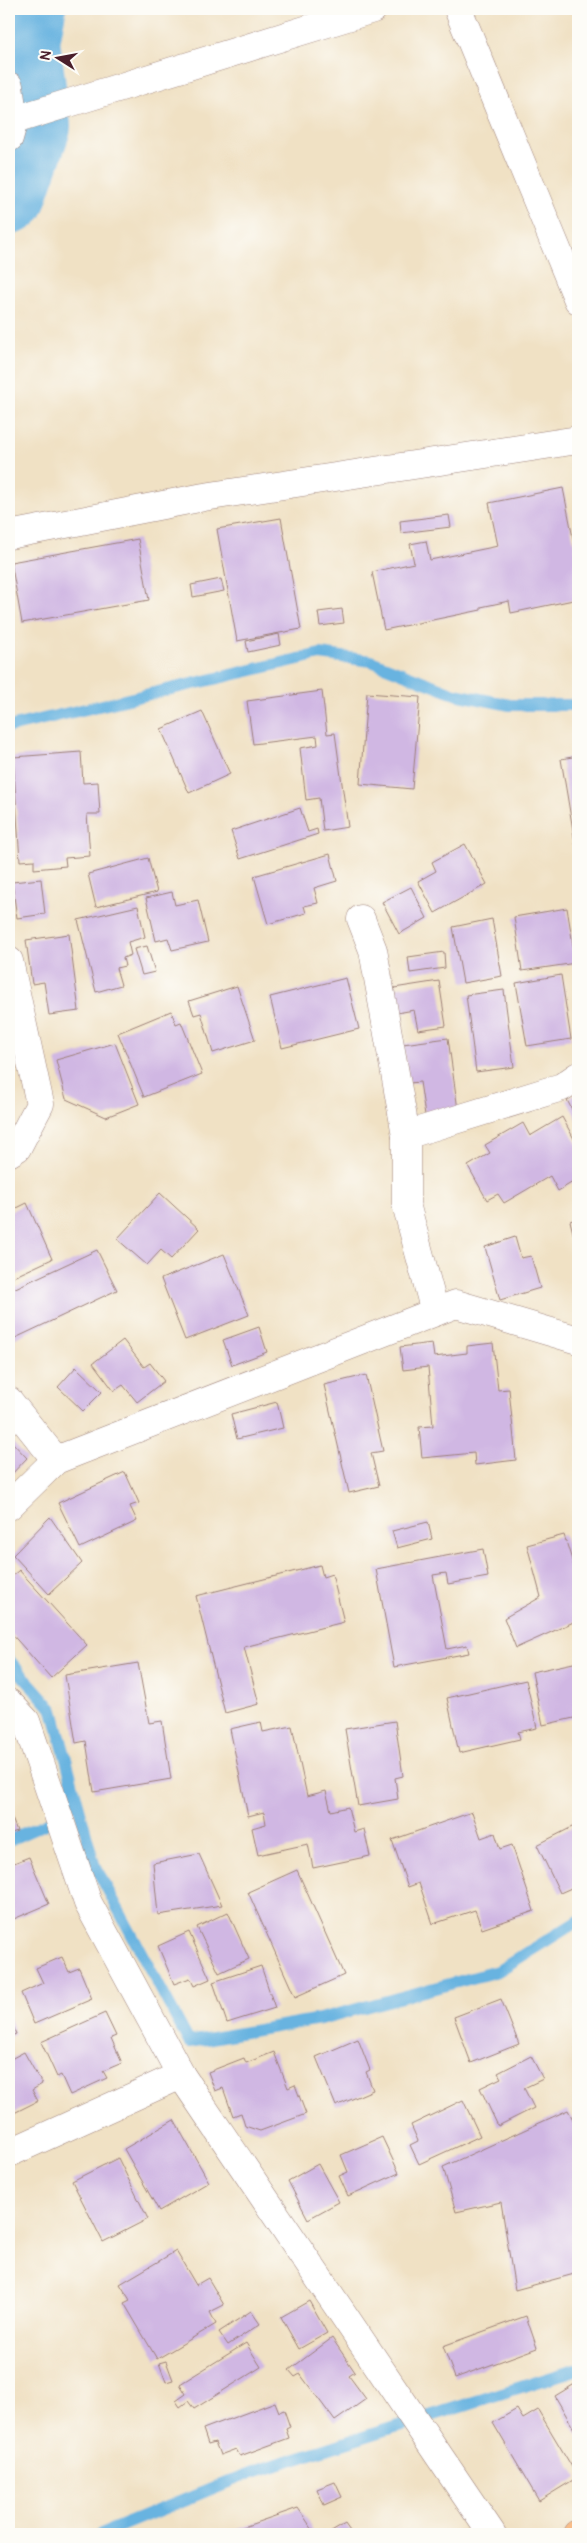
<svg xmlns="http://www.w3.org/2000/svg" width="587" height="2543" font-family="Pangolin,sans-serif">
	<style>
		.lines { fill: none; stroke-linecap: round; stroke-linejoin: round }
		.stream { stroke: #67b3e0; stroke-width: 12 }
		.river { stroke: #67b3e0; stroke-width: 74 }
		.building { fill: #d0b7e3 }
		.minor-casing { stroke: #9d8078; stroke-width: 29 }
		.major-casing { stroke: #9d8078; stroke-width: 29 }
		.minor { stroke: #fff; stroke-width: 28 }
		.major { stroke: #f8bd89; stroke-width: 28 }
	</style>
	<rect width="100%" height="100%" fill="#fdfcf7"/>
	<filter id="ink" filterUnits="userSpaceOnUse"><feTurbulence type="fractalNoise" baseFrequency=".02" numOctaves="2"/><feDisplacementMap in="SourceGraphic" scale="10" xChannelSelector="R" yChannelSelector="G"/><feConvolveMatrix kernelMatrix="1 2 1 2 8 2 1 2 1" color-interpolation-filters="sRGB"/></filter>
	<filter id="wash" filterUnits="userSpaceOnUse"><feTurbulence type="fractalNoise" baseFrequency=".0096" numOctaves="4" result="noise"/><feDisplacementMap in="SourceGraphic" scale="20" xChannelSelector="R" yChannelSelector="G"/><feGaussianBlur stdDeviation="1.12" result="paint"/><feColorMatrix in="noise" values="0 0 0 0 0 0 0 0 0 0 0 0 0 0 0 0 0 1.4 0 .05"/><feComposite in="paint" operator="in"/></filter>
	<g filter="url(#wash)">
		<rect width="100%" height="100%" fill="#f0e1c4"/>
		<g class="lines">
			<g class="stream">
				<polyline points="9,727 320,654 371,661 455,694 510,705 578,705"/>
				<polyline points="9,1660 53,1710 94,1864 189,2042 320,2019 498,1971 578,1921"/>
				<polyline points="9,1840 61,1817"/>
				<polyline points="101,2534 253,2472 578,2369"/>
			</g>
			<polyline class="river" points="9,198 34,126 23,41 29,9"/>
		</g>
		<g id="blocks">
			<g class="building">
				<polygon points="563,488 578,563 578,599 511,613 509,601 481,607 481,610 384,630 372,572 414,563 410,544 426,541 430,560 498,546 489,503"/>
				<polygon points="449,515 451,527 401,533 400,521"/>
				<polygon points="281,518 301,629 237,641 217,529"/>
				<polygon points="138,539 149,600 22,623 11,562"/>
				<polygon points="221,579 224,591 193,597 191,585"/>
				<polygon points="342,609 344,623 320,626 318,612"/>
				<polygon points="279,634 281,645 248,652 246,641"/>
				<polygon points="322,691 327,734 335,733 348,827 323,831 319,798 306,800 300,748 318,745 317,736 253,744 247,701"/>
				<polygon points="367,693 420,697 412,789 360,784"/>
				<polygon points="202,711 230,774 189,793 161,729"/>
				<polygon points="81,752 83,783 98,782 100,814 87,814 90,856 65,858 66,866 34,869 34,860 20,861 13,757"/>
				<polygon points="578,756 578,854 577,854 561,759"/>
				<polygon points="300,808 308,832 317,829 318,834 240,859 231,831"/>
				<polygon points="465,844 487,884 435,913 418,881 436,871 432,862"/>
				<polygon points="330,854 337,881 314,888 318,903 304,906 306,913 268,924 254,876"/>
				<polygon points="148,858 157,892 96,907 88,874"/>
				<polygon points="41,879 45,914 17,918 12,882"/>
				<polygon points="411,887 427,918 399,934 382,902"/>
				<polygon points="172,892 175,905 198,900 208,942 172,950 168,938 156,941 146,898"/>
				<polygon points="138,906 145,937 128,942 131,955 123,958 125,966 116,968 121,985 96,992 78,920"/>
				<polygon points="567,908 576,963 522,971 514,917"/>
				<polygon points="492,919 502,976 463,983 453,927"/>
				<polygon points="69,934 79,1011 49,1015 44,982 32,984 26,940"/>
				<polygon points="147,946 155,972 142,975 134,949"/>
				<polygon points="444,952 445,968 410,973 408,957"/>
				<polygon points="561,975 571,1039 527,1046 516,983"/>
				<polygon points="346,978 359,1029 282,1048 270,997"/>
				<polygon points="439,981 446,1026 418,1030 414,1010 397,1013 394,988"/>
				<polygon points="237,986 255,1040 213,1053 201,1013 194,1015 189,1001"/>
				<polygon points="504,990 514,1067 476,1072 466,995"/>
				<polygon points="171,1011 176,1024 181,1022 202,1074 144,1097 118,1033"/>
				<polygon points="448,1038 458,1110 425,1115 420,1082 409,1083 403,1044"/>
				<polygon points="115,1043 139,1104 106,1117 66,1099 56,1060"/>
				<polygon points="578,1092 578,1121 567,1100"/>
				<polygon points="562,1117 578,1146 578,1179 558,1191 550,1176 504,1203 498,1194 487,1200 468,1166 490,1153 485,1145 523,1123 530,1136"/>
				<polygon points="160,1193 199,1229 171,1259 161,1250 147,1265 117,1239"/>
				<polygon points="27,1203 52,1259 9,1279 9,1212"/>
				<polygon points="578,1218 578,1252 570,1221"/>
				<polygon points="515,1237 521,1258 531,1256 540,1288 500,1300 485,1247"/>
				<polygon points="97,1250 117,1290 9,1341 9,1291"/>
				<polygon points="224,1254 249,1315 185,1340 161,1279"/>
				<polygon points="259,1327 267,1352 232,1365 223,1340"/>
				<polygon points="123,1340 144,1367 150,1363 164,1381 137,1402 123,1385 114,1391 93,1363"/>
				<polygon points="432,1343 434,1357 467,1353 467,1346 493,1343 498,1390 509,1389 516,1460 475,1465 474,1453 422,1458 419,1427 433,1426 428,1367 403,1370 400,1347"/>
				<polygon points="76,1367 102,1392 83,1411 58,1387"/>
				<polygon points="366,1375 383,1451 371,1453 379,1486 349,1493 324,1385"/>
				<polygon points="277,1402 283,1428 237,1439 231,1414"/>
				<polygon points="9,1439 27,1458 9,1477"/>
				<polygon points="125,1472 139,1503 130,1506 137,1521 80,1548 58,1503"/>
				<polygon points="50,1517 82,1563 49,1594 13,1555"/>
				<polygon points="428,1522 432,1539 397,1548 392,1531"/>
				<polygon points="564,1535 578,1579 578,1620 516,1648 504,1618 541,1597 527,1545"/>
				<polygon points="483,1549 488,1577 448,1584 446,1573 433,1575 447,1649 467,1645 469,1653 394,1667 376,1569"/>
				<polygon points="320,1565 323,1577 332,1574 344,1622 244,1647 259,1704 225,1713 196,1596"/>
				<polygon points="19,1570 87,1645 51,1678 9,1631 9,1579"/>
				<polygon points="578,1662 578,1717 543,1725 532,1672"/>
				<polygon points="138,1663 149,1723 162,1721 171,1779 94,1792 86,1741 76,1743 65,1675"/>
				<polygon points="526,1680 537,1728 518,1732 520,1739 459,1753 447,1698"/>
				<polygon points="395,1721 403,1776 395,1778 398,1799 358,1806 345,1729"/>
				<polygon points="261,1722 263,1732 292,1726 307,1796 326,1791 331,1811 348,1807 354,1832 364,1829 370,1856 313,1868 308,1844 258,1855 252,1828 266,1824 264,1812 248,1816 230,1729"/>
				<polygon points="9,1811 17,1831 9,1834"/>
				<polygon points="472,1812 481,1838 495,1833 500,1849 512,1845 534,1911 482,1929 475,1910 433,1924 419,1883 408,1887 392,1840"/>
				<polygon points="578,1824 578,1885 560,1893 537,1845"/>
				<polygon points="199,1854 222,1905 158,1915 153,1863"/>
				<polygon points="29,1857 49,1904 9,1921 9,1865"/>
				<polygon points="297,1870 344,1975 295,1997 248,1892"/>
				<polygon points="228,1912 249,1959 219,1973 197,1927"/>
				<polygon points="189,1932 210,1979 194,1986 190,1978 174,1984 158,1946"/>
				<polygon points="62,1957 69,1972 79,1968 92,1999 34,2024 21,1993 43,1983 36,1968"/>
				<polygon points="261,1966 275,2008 227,2023 213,1982"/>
				<polygon points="501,1999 519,2044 471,2063 454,2017"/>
				<polygon points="105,2013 116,2036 111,2038 122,2063 103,2071 107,2078 70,2095 61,2075 57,2077 41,2042"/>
				<polygon points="9,2016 16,2034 9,2037"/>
				<polygon points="358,2039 370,2070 366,2072 373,2090 336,2106 316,2057"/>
				<polygon points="24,2052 42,2084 32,2090 38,2101 12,2114 9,2108 9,2060"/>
				<polygon points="274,2052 288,2088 295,2085 306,2114 260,2131 245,2126 241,2113 233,2116 223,2088 215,2091 208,2072 244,2058 246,2063"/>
				<polygon points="531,2056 543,2079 524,2088 534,2108 498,2126 480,2088 501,2078 498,2073"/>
				<polygon points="463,2100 480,2136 419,2164 410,2145 418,2141 411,2125"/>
				<polygon points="568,2110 578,2129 578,2273 515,2290 501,2202 456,2212 443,2167"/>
				<polygon points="174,2120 209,2182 159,2211 124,2149"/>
				<polygon points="382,2137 399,2173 348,2196 339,2176 348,2172 341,2155"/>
				<polygon points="118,2158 148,2219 103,2242 72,2181"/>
				<polygon points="318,2164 339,2202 308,2219 288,2181"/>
				<polygon points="176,2251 196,2285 208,2278 224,2305 210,2312 216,2324 157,2359 124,2303 130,2300 120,2284"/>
				<polygon points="309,2301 327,2333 299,2349 281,2317"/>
				<polygon points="251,2311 260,2324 228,2345 219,2332"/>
				<polygon points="526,2316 537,2348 455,2378 443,2346"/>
				<polygon points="332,2338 355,2372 349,2376 366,2399 335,2421 300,2374 295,2377 289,2370"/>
				<polygon points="246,2343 261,2367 194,2409 188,2401 180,2407 176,2401 186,2394 180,2384"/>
				<polygon points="166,2361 173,2380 166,2382 159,2363"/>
				<polygon points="578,2382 578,2436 555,2396"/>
				<polygon points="275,2402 279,2412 284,2410 290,2427 286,2429 289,2438 240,2456 236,2449 220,2455 215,2442 208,2444 203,2429"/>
				<polygon points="517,2409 523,2419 538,2410 578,2477 539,2501 493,2423"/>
				<polygon points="335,2482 342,2497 324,2505 317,2489"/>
				<polygon points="298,2508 315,2533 313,2534 233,2534 232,2531"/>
				<polygon points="345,2524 352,2534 328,2534"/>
			</g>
		</g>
	</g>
	<g filter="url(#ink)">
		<use href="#blocks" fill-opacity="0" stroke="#9d8078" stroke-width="1"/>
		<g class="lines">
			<g class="minor-casing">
				<g id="minor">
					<polyline points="458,9 578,300"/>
					<polyline points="9,86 14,120 9,138"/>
					<polyline points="14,120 373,9"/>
					<polyline points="9,535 204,497 578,440"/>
					<polyline points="361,919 373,950 406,1135 406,1204 435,1312"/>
					<polyline points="9,961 40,1104 17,1148 9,1153"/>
					<polyline points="406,1135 562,1087 578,1076"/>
					<polyline points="9,1401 56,1460"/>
					<polyline points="9,1506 56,1460 456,1304 578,1340"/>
					<polyline points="9,1703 26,1721 88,1903 181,2075 492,2534"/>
					<polyline points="9,2153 181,2075"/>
				</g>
			</g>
			<g class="major-casing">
				<polyline id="major" points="577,2534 578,2534"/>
			</g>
			<use href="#minor" class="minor"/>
			<use href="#major" class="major"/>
		</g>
	</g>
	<rect width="587" height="2543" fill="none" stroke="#fdfcf7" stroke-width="30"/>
	<g transform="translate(58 58) rotate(281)" stroke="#fdfcf7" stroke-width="4" paint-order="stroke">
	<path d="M0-4L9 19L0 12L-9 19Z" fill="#4a1f2b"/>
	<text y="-8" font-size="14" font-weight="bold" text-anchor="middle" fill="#4a1f2b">N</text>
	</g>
</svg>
